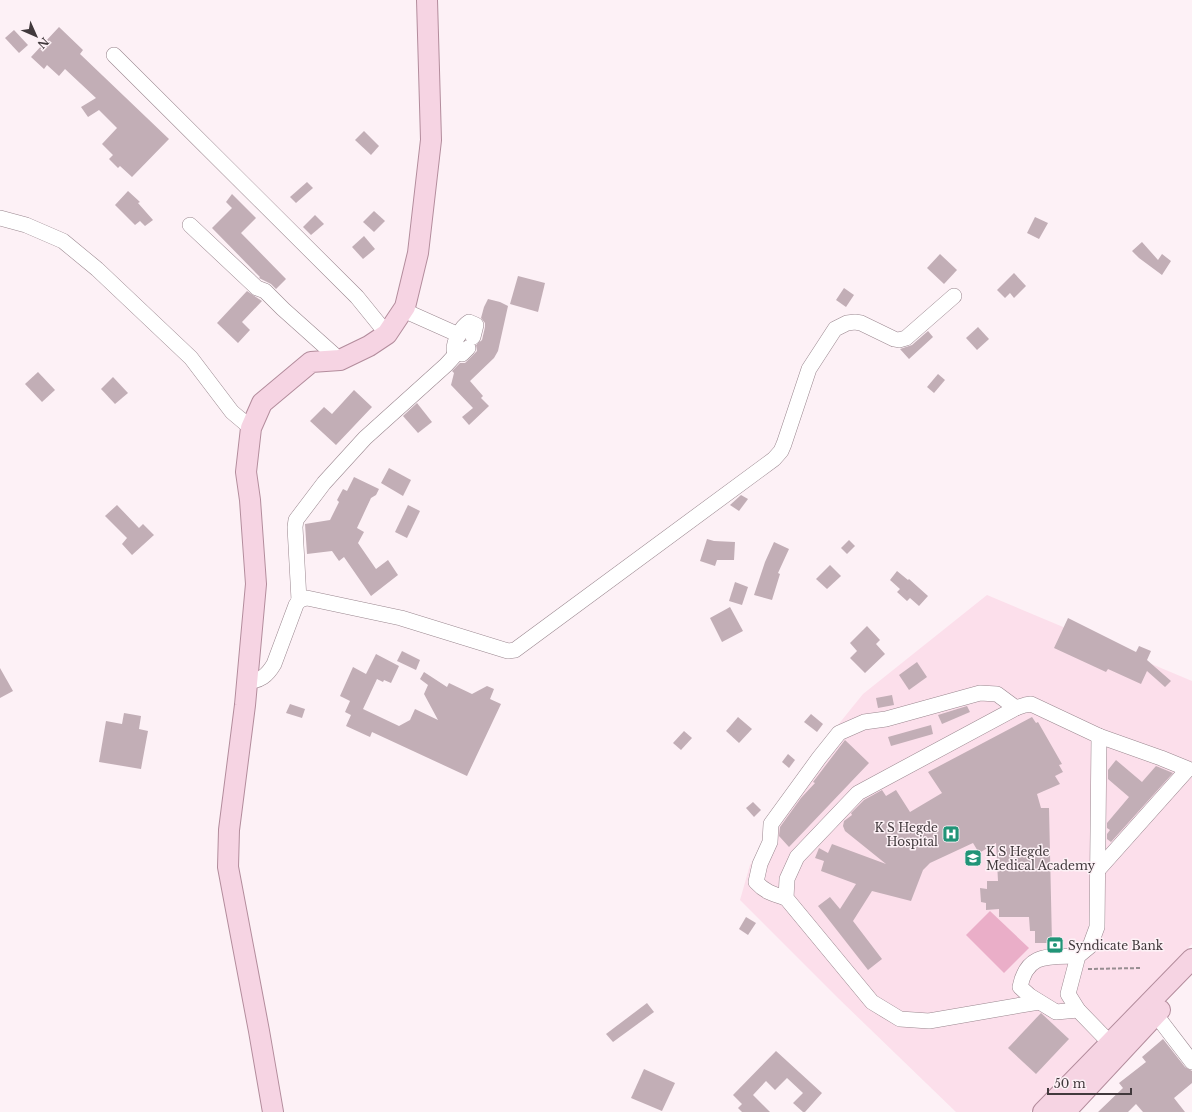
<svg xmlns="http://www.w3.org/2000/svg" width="1192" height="1112" font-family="'Libre Baskerville',serif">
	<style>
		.built { fill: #fcdfeb }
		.green { fill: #eaaec8 }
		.building { fill: #c2aeb6 }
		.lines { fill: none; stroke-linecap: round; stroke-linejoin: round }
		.minor-casing { stroke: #9a878f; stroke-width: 16 }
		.major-casing { stroke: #b38c9c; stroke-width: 22 }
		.path { stroke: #978d91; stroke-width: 2; stroke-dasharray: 4 2; stroke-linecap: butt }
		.minor { stroke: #fff; stroke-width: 15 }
		.major { stroke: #f6d4e3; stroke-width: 20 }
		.labels { text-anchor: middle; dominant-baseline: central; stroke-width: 3; stroke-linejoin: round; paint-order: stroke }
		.poi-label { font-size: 12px; fill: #41393c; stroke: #fdf1f6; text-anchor: start }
	</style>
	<rect width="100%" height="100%" fill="#fdf1f6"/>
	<polygon class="built" points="987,595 1192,681 1192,944 1030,1112 956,1112 839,999 740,900 750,865 759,852 825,741 863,694"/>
	<polygon class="green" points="990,911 1029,948 1004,973 966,935"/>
	<g class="building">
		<polygon points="59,27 83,50 80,54 169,139 132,177 120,166 118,168 109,159 113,155 102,144 117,128 99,110 88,117 81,107 96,98 65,69 59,76 47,65 44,69 31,57"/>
		<polygon points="14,30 28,45 19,53 5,38"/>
		<polygon points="364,131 379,146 371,155 355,140"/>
		<polygon points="307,182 313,188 296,203 290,197"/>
		<polygon points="128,191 140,202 138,203 153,220 145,226 140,221 135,225 115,205"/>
		<polygon points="232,194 256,218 241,233 286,279 276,289 271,284 259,278 260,277 212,228 232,208 226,202"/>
		<polygon points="374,211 385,221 374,232 363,222"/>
		<polygon points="315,215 324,224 311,235 303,227"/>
		<polygon points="1035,217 1048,223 1039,239 1027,233"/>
		<polygon points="364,236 375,249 363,259 352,247"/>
		<polygon points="1142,242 1158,260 1162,254 1171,261 1162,275 1139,258 1132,251"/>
		<polygon points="940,254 957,270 944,284 927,268"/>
		<polygon points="1014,273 1026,286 1014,298 1010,293 1005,298 997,290"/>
		<polygon points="518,276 545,283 538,312 510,304"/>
		<polygon points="844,288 854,295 846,307 836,300"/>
		<polygon points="247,291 262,301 242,322 250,330 238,343 217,323"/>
		<polygon points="488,299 500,302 508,306 498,351 494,358 470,381 483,396 481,398 489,406 469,425 462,417 473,408 451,385 454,373 452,371 460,363 465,363 477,351 476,345 482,340 485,327 485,323 481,318 484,307"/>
		<polygon points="978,327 989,339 977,350 966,338"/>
		<polygon points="928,331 933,337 909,359 900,349 912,345"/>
		<polygon points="38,372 55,390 42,402 25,384"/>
		<polygon points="938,374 945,380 934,393 927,387"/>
		<polygon points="113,377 128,393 115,404 101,389"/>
		<polygon points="354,390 372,407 336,445 310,421 324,407 332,414"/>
		<polygon points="417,403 432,422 418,433 403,416"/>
		<polygon points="389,468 411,480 403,496 381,483"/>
		<polygon points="354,477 379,489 376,495 371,498 357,528 364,532 358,543 376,569 388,560 398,575 371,596 344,557 339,561 332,551 307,554 305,524 330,520 339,502 337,500 343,489 347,491"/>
		<polygon points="741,495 748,499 739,511 730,505"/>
		<polygon points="117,505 139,528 143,524 154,535 132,555 122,544 127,538 105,516"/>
		<polygon points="408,505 420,511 407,538 395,532"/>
		<polygon points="707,539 714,541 735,542 734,560 717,560 715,566 700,561"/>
		<polygon points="849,540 855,546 847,554 841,548"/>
		<polygon points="774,542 789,549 778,573 780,574 772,600 754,595 765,562"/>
		<polygon points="830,565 841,576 827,589 816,579"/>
		<polygon points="897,571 908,580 909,579 928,596 919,606 910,598 907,601 897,592 900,589 890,580"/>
		<polygon points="735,582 748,587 742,605 729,601"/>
		<polygon points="730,607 743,631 722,642 710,618"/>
		<polygon points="1068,618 1136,652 1139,646 1151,651 1147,660 1171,681 1165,687 1147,671 1141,684 1108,669 1106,672 1054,648"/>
		<polygon points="867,626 880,640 876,644 885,654 865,673 850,658 857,651 850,643"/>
		<polygon points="402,651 420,660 416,670 397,661"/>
		<polygon points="376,654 399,666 391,683 384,680 383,682 377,679 363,709 399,726 410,720 415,709 438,720 424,694 428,685 420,679 424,672 447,687 449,683 472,694 487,686 494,689 490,699 501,704 467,776 372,732 370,737 346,726 351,715 345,712 350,701 340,696 353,667 366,674"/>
		<polygon points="917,662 927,677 909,690 899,675"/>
		<polygon points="0,668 13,691 0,698"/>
		<polygon points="892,695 894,705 878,708 876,698"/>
		<polygon points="290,704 305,709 302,718 286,713"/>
		<polygon points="967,706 970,712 942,724 938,715"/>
		<polygon points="124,713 141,716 139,729 148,731 141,769 99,762 106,721 122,724"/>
		<polygon points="811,714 823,724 817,732 804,722"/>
		<polygon points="738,717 752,729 739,743 726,731"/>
		<polygon points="1032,717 1036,723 1038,722 1062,764 1059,765 1063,772 1055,776 1060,784 1037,794 1041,808 1049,808 1052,943 1035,943 1035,931 1030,931 1029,917 999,917 999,909 986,910 986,903 981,902 980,888 987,889 987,881 998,881 996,843 979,853 973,843 930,863 923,870 911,901 872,891 853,921 882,959 868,970 818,906 830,897 840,909 856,884 821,871 824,861 815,858 819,848 828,853 832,844 886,864 845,831 843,826 844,821 852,815 851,813 864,800 882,790 886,796 896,790 910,812 942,793 928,772"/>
		<polygon points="931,725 933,734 891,746 888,737"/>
		<polygon points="684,731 692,738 681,750 673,743"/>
		<polygon points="845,740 869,763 789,847 779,836 780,827 801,798 815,783 813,782"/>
		<polygon points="788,754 795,760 789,768 782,762"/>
		<polygon points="1116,760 1142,782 1156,766 1173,773 1111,842 1107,839 1107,834 1110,830 1107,828 1107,823 1129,797 1108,779 1108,770"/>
		<polygon points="753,802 761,810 754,817 746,808"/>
		<polygon points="746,917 756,923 748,935 739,929"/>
		<polygon points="647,1003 654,1012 613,1042 606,1034"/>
		<polygon points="1041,1013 1069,1039 1036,1074 1008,1048"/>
		<polygon points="1163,1039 1185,1067 1192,1071 1192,1083 1174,1098 1185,1112 1143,1112 1136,1104 1128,1112 1098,1112 1123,1088 1119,1083 1146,1062 1142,1057"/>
		<polygon points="776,1051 822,1093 805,1112 803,1112 793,1103 803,1093 787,1078 775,1090 766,1081 753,1095 770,1112 742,1112 738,1108 742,1104 733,1095"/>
		<polygon points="644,1069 675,1083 662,1111 631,1098"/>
	</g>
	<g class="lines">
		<g class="minor-casing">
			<g id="minor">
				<polyline points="114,55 357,297 387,334"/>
				<polyline points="0,218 26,225 63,241 97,269 191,358 232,412 251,428"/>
				<polyline points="190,225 257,288 265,291 283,309 340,360"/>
				<polyline points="403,310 459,335"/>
				<path d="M 468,348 L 462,354 L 458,353 L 454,350 C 454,341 461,327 469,322 L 476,325 L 473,337"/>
				<polyline points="299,600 295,527 296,520 324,483 365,438 446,365 457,353"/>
				<path d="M 247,682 C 260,681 267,676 274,664 L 296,605 C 299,600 301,599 307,598 L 401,618 L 508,651 L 515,650 L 774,459 L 781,451 L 784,444 L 809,369 L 835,329 L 847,323 L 855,322 L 861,323 L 894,339 L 899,340 L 906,338 L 954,296"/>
				<polyline points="1099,736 1097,927 1090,946 1078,956 1068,994 1078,1010 1110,1043"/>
				<path d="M 786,898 C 773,894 765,892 756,882 L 760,864 L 770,842 L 771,824 L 819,758 L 839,733 L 864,722 L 886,719 L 980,693 L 997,694 L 1016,708"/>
				<path d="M 1078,956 C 1049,957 1027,952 1020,987 L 1030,996 L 1056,1012 L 1078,1010"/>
				<polyline points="1039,1002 929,1021 900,1019 872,1002 786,898 787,879 797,857 858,793 1016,708 1025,705 1031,704 1099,736 1161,758 1188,769 1097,871"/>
				<polyline points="1156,1015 1192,1062"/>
			</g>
		</g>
		<g class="major-casing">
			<g id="major">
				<polyline points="273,1112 259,1031 228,867 229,830 245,705 256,584 250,500 246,472 251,428 262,403 311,362 340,360 369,346 387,334 405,307 418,253 431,140 427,0"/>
				<polyline points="1043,1112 1192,959"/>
				<polyline points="1065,1112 1160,1010"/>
			</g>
		</g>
		<polyline class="path" points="1088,969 1142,968"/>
		<use href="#minor" class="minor"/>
		<use href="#major" class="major"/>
	</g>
	<defs>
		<g id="hospital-square" transform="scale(0.9)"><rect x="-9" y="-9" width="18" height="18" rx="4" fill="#219477" stroke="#fdf1f6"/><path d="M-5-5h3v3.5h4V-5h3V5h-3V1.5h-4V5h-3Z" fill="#fff"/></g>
		<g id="university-square" transform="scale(0.9)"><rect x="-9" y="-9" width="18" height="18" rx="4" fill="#219477" stroke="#fdf1f6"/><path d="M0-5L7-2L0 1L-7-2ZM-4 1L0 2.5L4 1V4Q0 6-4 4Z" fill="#fff"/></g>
		<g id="bank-square" transform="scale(0.9)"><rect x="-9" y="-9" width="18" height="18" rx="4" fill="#219477" stroke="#fdf1f6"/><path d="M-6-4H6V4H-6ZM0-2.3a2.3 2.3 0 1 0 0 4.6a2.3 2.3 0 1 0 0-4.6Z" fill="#fff"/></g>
	</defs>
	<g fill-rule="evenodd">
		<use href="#hospital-square" x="951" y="834"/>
		<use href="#university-square" x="973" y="858"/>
		<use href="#bank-square" x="1055" y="945"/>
	</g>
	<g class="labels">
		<g class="poi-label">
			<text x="938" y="827" text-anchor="end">K S Hegde<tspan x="938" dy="14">Hospital</tspan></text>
			<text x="986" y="851">K S Hegde<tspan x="986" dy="14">Medical Academy</tspan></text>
			<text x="1068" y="945">Syndicate Bank</text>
		</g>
	</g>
	<g transform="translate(36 36) rotate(135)" stroke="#fdf1f6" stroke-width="3" paint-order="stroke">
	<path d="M0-3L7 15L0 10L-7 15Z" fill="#41393c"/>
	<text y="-6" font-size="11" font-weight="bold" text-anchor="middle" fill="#41393c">N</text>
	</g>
	<path d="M1048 1088v6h83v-6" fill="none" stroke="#41393c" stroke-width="2"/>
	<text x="1054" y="1088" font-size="12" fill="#41393c" stroke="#fdf1f6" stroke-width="3" paint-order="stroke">50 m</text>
</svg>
